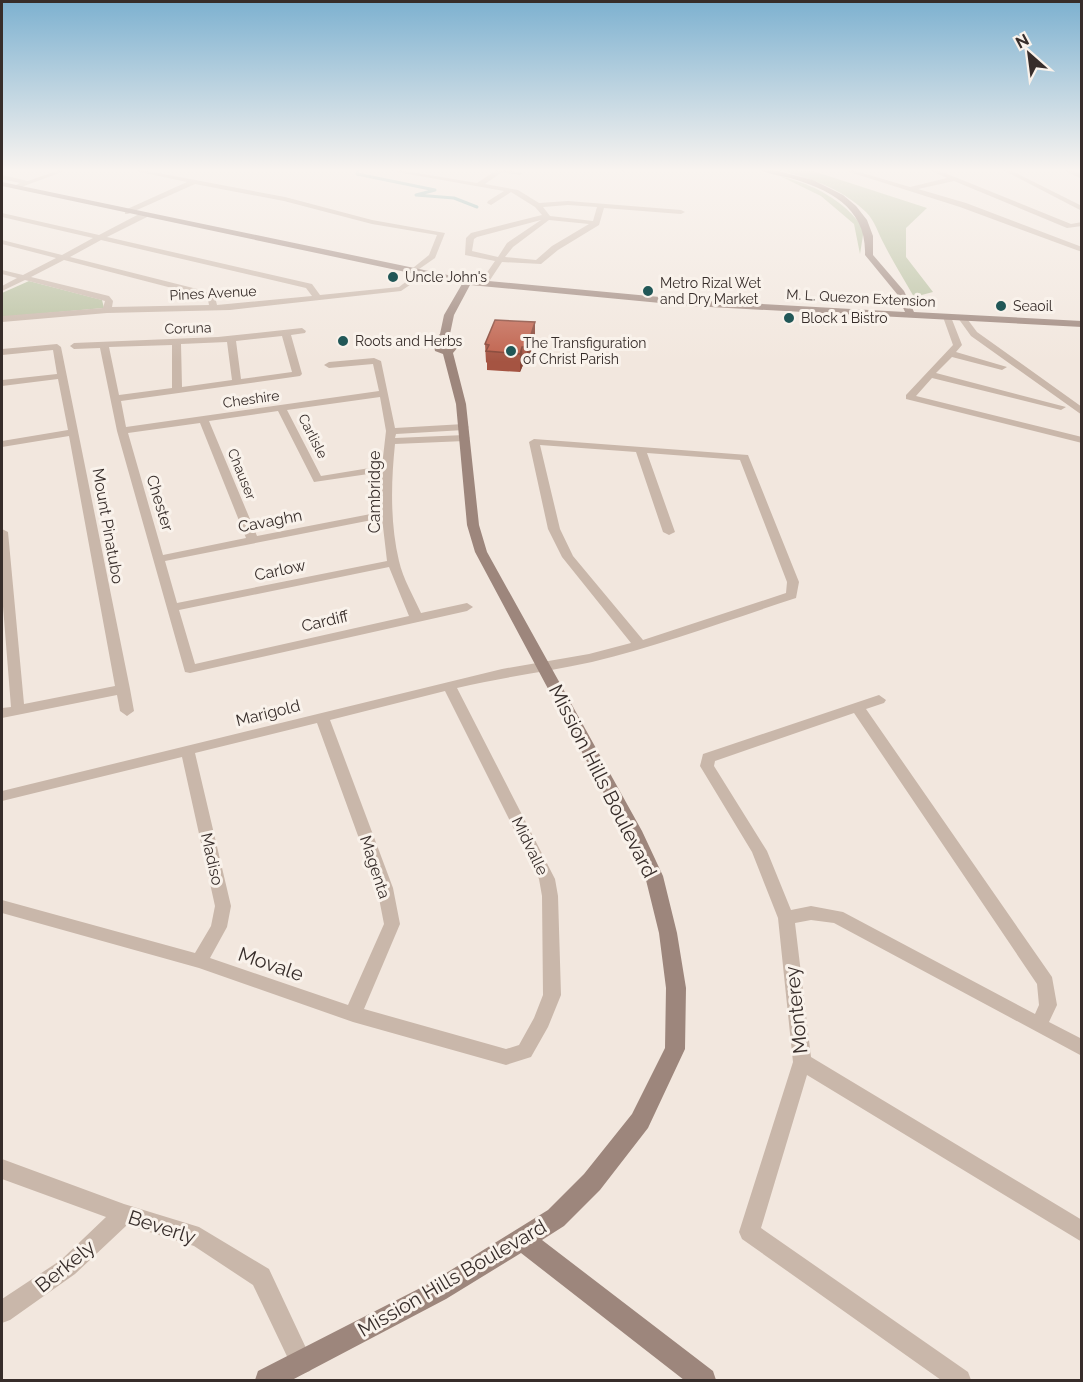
<svg xmlns="http://www.w3.org/2000/svg" width="1083" height="1382" font-family="Raleway,sans-serif">
	<style>
		.green { fill: #b7c09f }
		.lines { fill: none; stroke-linecap: round; stroke-linejoin: round }
		.stream { stroke: #7eadac; stroke-width: 3 }
		.street { fill: #c9b7aa; fill-rule: evenodd }
		.secondary { fill: #9d867c; fill-rule: evenodd }
		.wall { fill: #a55442 }
		.shaded-wall { fill: #864536 }
		.building { fill: #c0624d; stroke: #864536; stroke-width: 1.5 }
		.poi-dot { fill: #215757; stroke: #f9f2eb; stroke-width: 2 }
		.labels { text-anchor: middle; dominant-baseline: central; stroke-width: 6; stroke-linejoin: round; paint-order: stroke }
		.far-poi-label { font-size: 14px; fill: #372d2a; stroke: #f9f2eb; text-anchor: start }
		.far-street-label { font-size: 14px; fill: #372d2a; stroke: #f9f2eb }
		.street-label { font-size: 16px; fill: #372d2a; stroke: #f9f2eb }
		.near-street-label { font-size: 20px; fill: #372d2a; stroke: #f9f2eb }
	</style>
	<rect width="100%" height="100%" fill="#f2e7de"/>
	<g class="green">
		<path d="M 773,169 L 813,171 L 927,208 L 906,228 L 906,257 L 933,292 L 914,297 C 904,279 893,262 884,244 C 878,233 875,221 866,212 C 840,187 807,177 773,169 Z"/>
		<path d="M 780,176 C 814,185 843,199 864,229 L 860,254 L 854,224 L 821,196 Z"/>
		<polygon points="29,281 102,300 104,308 2,317 2,293"/>
	</g>
	<g class="lines">
		<polyline class="stream" points="358,169 357,174 435,190 416,195 454,198 477,207"/>
		<g class="street">
			<polygon points="62,169 70,169 16,189 14,186 20,183 2,179 2,175 28,181"/>
			<polygon points="126,169 137,169 285,197 372,220 445,233 435,258 412,274 408,272 429,255 437,235 372,224 284,201 195,184 128,214 125,214 125,210 187,182"/>
			<path d="M 380,169 L 393,169 L 477,183 L 495,171 L 492,169 L 505,169 L 523,173 L 520,175 L 502,172 L 485,184 L 518,190 L 539,203 L 568,201 L 681,210 L 685,212 L 681,214 L 604,208 L 599,225 L 558,250 L 541,264 L 502,262 L 486,286 L 483,286 L 479,284 L 495,261 L 465,255 L 466,238 L 471,233 L 542,215 L 535,207 L 511,192 L 491,205 L 487,203 L 488,201 L 504,191 ZM 568,205 L 597,207 L 593,221 L 550,216 L 543,207 ZM 541,220 L 507,243 L 498,257 L 472,251 L 474,239 L 477,237 ZM 549,220 L 589,224 L 552,246 L 536,260 L 505,257 L 513,247 Z"/>
			<polygon points="614,169 625,169 626,170 623,172"/>
			<polygon points="840,169 849,169 910,187 947,178 927,169 935,169 1071,224 1082,222 1082,226 1067,228 954,181 918,189 966,203 1082,247 1082,252 960,207"/>
			<polygon points="1001,169 1008,169 1082,206 1082,211"/>
			<polygon points="1061,169 1069,169 1082,174 1082,179"/>
			<path d="M 2,213 L 99,235 L 141,213 L 147,213 L 147,217 L 107,237 L 312,284 L 320,295 L 399,287 L 419,272 L 426,274 L 401,291 L 230,310 L 107,313 L 2,322 L 2,316 L 103,308 L 105,301 L 25,280 L 2,291 L 2,286 L 17,278 L 2,274 L 2,270 L 23,275 L 56,258 L 2,244 L 2,240 L 62,255 L 93,238 L 2,217 ZM 101,240 L 306,288 L 312,296 L 217,305 L 215,297 L 205,291 L 70,257 ZM 64,260 L 199,295 L 208,300 L 209,305 L 112,307 L 113,301 L 109,296 L 31,277 Z"/>
			<polygon points="947,314 951,317 962,345 956,352 1007,367 1002,370 952,357 936,373 1066,407 1061,410 932,378 916,396 1082,437 1082,443 906,399 906,395 953,345 943,317"/>
			<polygon points="959,316 965,316 977,332 1082,407 1082,415 971,336 958,318"/>
			<path d="M 302,328 L 306,331 L 305,333 L 291,335 L 302,374 L 300,376 L 121,401 L 126,427 L 379,391 L 373,364 L 329,368 L 324,365 L 329,362 L 374,358 L 381,361 L 395,428 L 464,424 L 469,427 L 464,430 L 396,434 L 395,438 L 465,435 L 470,438 L 465,441 L 395,444 C 391,482 390,523 399,561 C 403,579 414,597 421,613 L 467,603 L 473,607 L 467,611 L 190,673 L 185,672 L 117,431 L 100,348 L 74,349 L 70,346 L 74,343 L 218,337 ZM 282,336 L 292,372 L 241,379 L 236,341 ZM 227,342 L 232,380 L 182,387 L 181,344 ZM 172,345 L 172,388 L 119,395 L 109,347 ZM 380,397 L 386,431 L 382,466 L 321,476 L 287,410 ZM 278,411 L 314,482 L 382,472 L 381,512 L 257,536 L 209,421 ZM 200,423 L 246,538 L 163,555 L 128,433 ZM 382,518 L 387,561 L 177,603 L 165,561 ZM 389,567 L 409,616 L 195,664 L 179,610 Z"/>
			<polygon points="57,344 61,347 130,689 134,711 127,716 120,711 117,695 2,718 2,708 11,707 2,594 2,529 8,532 24,704 115,686 69,436 2,447 2,441 68,430 58,379 2,386 2,380 57,374 53,350 2,355 2,349"/>
			<path d="M 534,439 L 748,455 L 799,582 L 796,598 C 729,620 661,645 592,662 C 547,672 502,677 457,688 L 555,879 L 558,896 L 561,995 L 548,1027 L 531,1057 L 506,1065 L 353,1022 L 199,968 L 2,913 L 2,900 L 195,953 L 211,926 L 215,906 L 182,757 L 2,801 L 2,791 L 502,669 L 589,654 L 631,643 L 562,557 L 548,529 L 529,442 ZM 540,445 L 636,452 L 663,532 L 669,535 L 675,532 L 647,453 L 740,460 L 787,582 L 786,593 L 643,640 L 573,556 L 560,529 ZM 445,691 L 539,879 L 542,896 L 543,995 L 534,1018 L 519,1045 L 506,1049 L 364,1009 L 400,924 L 393,888 L 330,720 ZM 317,723 L 377,888 L 384,924 L 348,1005 L 210,958 L 227,927 L 231,906 L 195,753 Z"/>
			<path d="M 879,695 L 886,700 L 884,703 L 866,709 L 1052,977 L 1057,1005 L 1049,1022 L 1082,1039 L 1082,1056 L 834,923 L 811,920 L 795,923 L 811,1057 L 1082,1220 L 1082,1242 L 807,1075 L 761,1228 L 968,1372 L 971,1380 L 941,1380 L 742,1239 L 739,1232 L 793,1062 L 778,918 L 752,852 L 700,766 L 703,754 ZM 854,713 L 1037,984 L 1039,1005 L 1035,1014 L 843,912 L 811,906 L 791,910 L 767,851 L 714,766 L 715,761 Z"/>
			<polygon points="2,1159 124,1204 199,1227 269,1269 313,1363 310,1371 302,1374 294,1371 253,1285 194,1246 127,1225 75,1274 10,1320 2,1323 2,1299 61,1260 106,1217 2,1179"/>
		</g>
		<path class="secondary" d="M 758,169 L 770,169 L 813,180 L 843,195 L 856,206 L 867,220 L 873,236 L 873,255 L 904,291 L 914,312 L 1082,321 L 1082,327 L 692,306 L 470,285 L 454,315 L 450,334 L 457,339 L 458,347 L 453,353 L 466,404 L 479,525 L 487,552 L 642,831 L 663,876 L 677,933 L 686,988 L 685,1049 L 648,1128 L 600,1190 L 564,1226 L 542,1240 L 713,1371 L 716,1380 L 684,1380 L 521,1253 L 446,1299 L 292,1380 L 255,1380 L 258,1371 L 430,1283 L 548,1210 L 584,1174 L 632,1114 L 665,1048 L 666,988 L 659,933 L 645,876 L 624,831 L 475,552 L 467,525 L 456,404 L 443,354 L 435,351 L 433,340 L 440,334 L 444,315 L 462,284 L 2,186 L 2,182 L 467,279 L 692,300 L 905,312 L 897,294 L 865,255 C 867,208 829,189 790,178 C 780,175 767,174 758,169 ZM 445,339 L 448,346 L 446,348 L 444,347 L 443,341 Z"/>
	</g>
	<polygon class="wall" points="535,340 527,365 523,365 520,372 487,370 487,363 486,362 485,344"/>
	<g class="shaded-wall">
		<polygon points="535,322 535,340 527,365 527,347"/>
		<polygon points="522,347 523,365 520,372 520,354"/>
	</g>
	<polygon class="building" points="495,320 535,322 527,347 522,347 520,354 486,351 489,345 485,344"/>
	<linearGradient id="sky" x2="0" y2="1"><stop stop-color="#7db1d0"/><stop offset="0.47" stop-color="#f9f4f0"/><stop offset="1" stop-color="#f9f4f0" stop-opacity="0"/></linearGradient>
	<rect width="1083" height="362" fill="url(#sky)"/>
	<g class="poi-dot">
		<circle cx="393" cy="277" r="6"/>
		<circle cx="648" cy="291" r="6"/>
		<circle cx="1001" cy="306" r="6"/>
		<circle cx="789" cy="318" r="6"/>
		<circle cx="343" cy="341" r="6"/>
		<circle cx="511" cy="351" r="6"/>
	</g>
	<g class="labels">
		<g class="far-poi-label">
			<text x="405" y="277">Uncle John's</text>
			<text x="660" y="283">Metro Rizal Wet<tspan x="660" dy="16">and Dry Market</tspan></text>
			<text x="1013" y="306">Seaoil</text>
			<text x="801" y="318">Block 1 Bistro</text>
			<text x="355" y="341">Roots and Herbs</text>
			<text x="523" y="343">The Transfiguration<tspan x="523" dy="16">of Christ Parish</tspan></text>
		</g>
		<g class="far-street-label">
			<text transform="translate(213 293) rotate(-3)">Pines Avenue</text>
			<text transform="translate(861 298) rotate(3)">M. L. Quezon Extension</text>
			<text transform="translate(188 328) rotate(-2)">Coruna</text>
			<text transform="translate(251 399) rotate(-8)">Cheshire</text>
			<text transform="translate(313 436) rotate(63)">Carlisle</text>
			<text transform="translate(242 474) rotate(68)">Chauser</text>
		</g>
		<g class="street-label">
			<text transform="translate(374 492) rotate(-90)">Cambridge</text>
			<text transform="translate(160 503) rotate(73)">Chester</text>
			<text transform="translate(270 521) rotate(-11)">Cavaghn</text>
			<text transform="translate(108 526) rotate(80)">Mount Pinatubo</text>
			<text transform="translate(280 570) rotate(-12)">Carlow</text>
			<text transform="translate(325 621) rotate(-13)">Cardiff</text>
			<text transform="translate(268 713) rotate(-14)">Marigold</text>
			<text transform="translate(530 846) rotate(64)">Midvalle</text>
			<text transform="translate(212 859) rotate(77)">Madiso</text>
			<text transform="translate(375 867) rotate(72)">Magenta</text>
		</g>
		<g class="near-street-label">
			<text transform="translate(603 781) rotate(63)">Mission Hills Boulevard</text>
			<text transform="translate(271 964) rotate(19)">Movale</text>
			<text transform="translate(796 1010) rotate(-96)">Monterey</text>
			<text transform="translate(162 1227) rotate(18)">Beverly</text>
			<text transform="translate(65 1266) rotate(-39)">Berkely</text>
			<text transform="translate(452 1278) rotate(-30)">Mission Hills Boulevard</text>
		</g>
	</g>
	<rect width="1083" height="1382" fill="none" stroke="#372d2a" stroke-width="6"/>
	<g transform="translate(1029 54) rotate(332)" stroke="#f9f2eb" stroke-width="4.5" paint-order="stroke">
	<path d="M0-4.5L10 22L0 15L-10 22Z" fill="#372d2a"/>
	<text y="-9" font-size="16" font-weight="bold" text-anchor="middle" fill="#372d2a">N</text>
	</g>
</svg>
